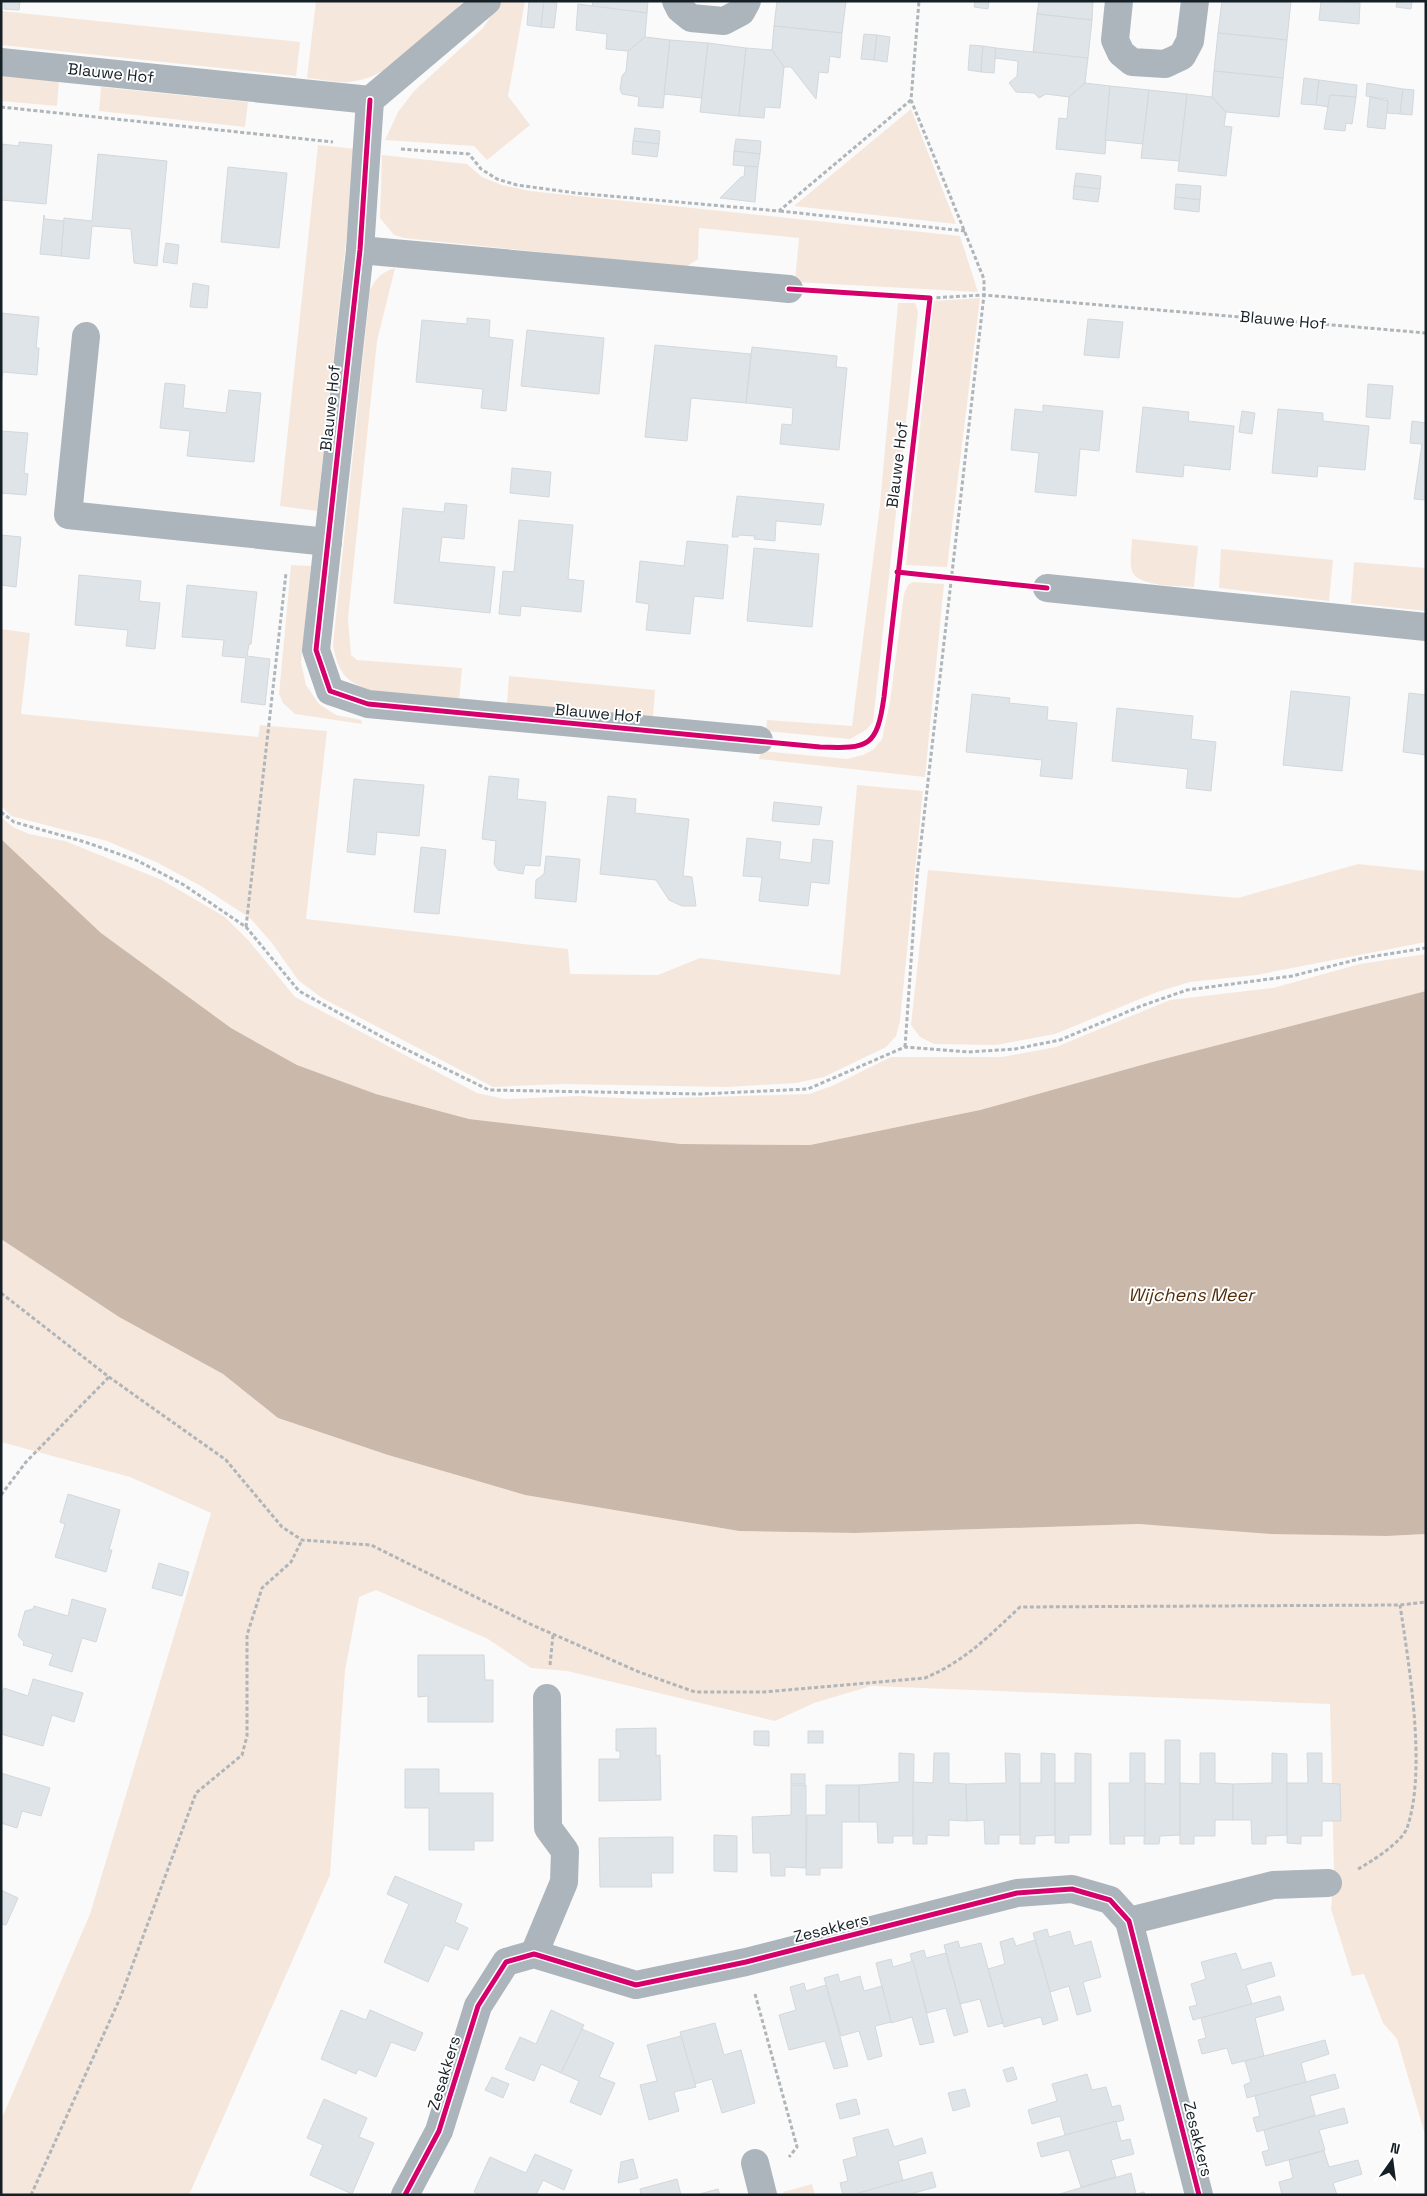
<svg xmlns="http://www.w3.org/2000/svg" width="1427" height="2196" font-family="'Space Grotesk',sans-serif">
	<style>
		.green { fill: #f6e7dc }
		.water { fill: #cab8aa }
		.building { fill: #dee4e8; stroke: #d3d8dc }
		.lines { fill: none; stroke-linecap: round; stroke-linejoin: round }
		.path { stroke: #afb5b9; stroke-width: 3; stroke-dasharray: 4 2.5; stroke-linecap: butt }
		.minor { stroke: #acb5bb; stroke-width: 28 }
		.cycleway-casing { stroke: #fff; stroke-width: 8 }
		.cycleway { stroke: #d6006c; stroke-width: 5 }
		.labels { text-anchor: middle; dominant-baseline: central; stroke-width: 4; stroke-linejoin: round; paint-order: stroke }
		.street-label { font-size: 16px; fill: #151f26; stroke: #fff }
		.water-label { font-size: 18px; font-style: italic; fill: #522d09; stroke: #fff }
	</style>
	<rect width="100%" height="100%" fill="#fafafa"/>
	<g class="green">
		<path d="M 316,1 L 463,1 C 437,32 392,78 349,82 C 336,83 320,79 307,78 Z"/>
		<polygon points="501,1 525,1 508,96 530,125 487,160 474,146 385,140 398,112 414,91 483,28"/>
		<polygon points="1,11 300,42 296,76 1,45"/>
		<polygon points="1,76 59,81 57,106 1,101"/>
		<polygon points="101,87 248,102 245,127 99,111"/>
		<polygon points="911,109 956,224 794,206"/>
		<polygon points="318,145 356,149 317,511 280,506"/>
		<polygon points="382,155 467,164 482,177 502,185 530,191 960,236 978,292 795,282 799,238 699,228 698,259 686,267 404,238 394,235 380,218"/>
		<path d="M 395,268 L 377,341 L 348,618 L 351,655 L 357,660 L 462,668 L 459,700 C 427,697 370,700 346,677 C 338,668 335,656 333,645 L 370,290 C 376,278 382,272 395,268 Z"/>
		<polygon points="980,298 947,567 906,565 933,301"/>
		<polygon points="898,303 915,303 918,312 873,722 866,730 850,739 766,731 767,720 852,726 880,505"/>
		<path d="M 1132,539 L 1198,546 L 1194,587 C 1179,586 1137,587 1132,571 C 1129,562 1132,549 1132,539 Z"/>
		<polygon points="1221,549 1333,560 1329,601 1219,588"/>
		<polygon points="1354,562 1426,568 1426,611 1351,603"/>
		<polygon points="291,565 311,566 301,662 306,685 319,704 336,715 361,720 362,724 295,714 283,703 279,694"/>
		<polygon points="913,582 944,584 925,777 759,759 761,751 847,759 863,755 874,749 882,739 890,702 904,594 908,585"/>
		<polygon points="1,629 30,633 21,714 258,737 260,725 327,731 306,919 568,949 570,974 658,975 700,958 840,975 857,785 923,791 900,1021 896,1036 886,1047 824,1077 796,1083 727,1087 562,1084 493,1087 322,998 298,980 272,943 250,918 201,886 156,862 107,841 11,816 1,806"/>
		<polygon points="509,676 655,690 653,718 507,703"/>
		<polygon points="1,817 13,827 29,834 65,841 162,880 225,917 249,941 295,997 477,1093 505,1099 578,1096 642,1099 809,1094 832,1086 891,1057 1002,1057 1056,1047 1170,1000 1273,988 1360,964 1426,954 1426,991 1156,1061 980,1110 810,1145 681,1144 469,1119 376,1094 297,1065 231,1028 101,933 1,839"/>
		<polygon points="1358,864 1426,871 1426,942 1256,975 1190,982 1157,992 1055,1034 996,1045 934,1044 920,1037 911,1025 928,870 1238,898"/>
		<polygon points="1,1239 119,1317 223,1374 278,1418 388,1455 525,1495 739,1531 855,1533 1139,1524 1387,1536 1426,1534 1426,2138 1397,2039 1383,2023 1364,1974 1352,1976 1331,1909 1334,1873 1330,1704 871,1686 814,1703 775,1721 567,1671 531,1668 488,1639 376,1590 359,1597 345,1671 330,1875 189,2195 1,2195 1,2120 90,1914 211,1513 130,1477 1,1442"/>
		<polygon points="812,2184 815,2195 784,2195 783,2192"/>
	</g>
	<polygon class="water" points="1,839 101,933 231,1028 297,1065 376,1094 469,1119 681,1144 810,1145 980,1110 1156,1061 1426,991 1426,1534 1387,1536 1271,1534 1139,1524 855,1533 739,1531 525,1495 388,1455 278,1418 223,1374 119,1317 1,1239"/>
	<g class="building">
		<polygon points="4,1 20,1 19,10 4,9"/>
		<polygon points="529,1 544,1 541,27 527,25"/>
		<polygon points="544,1 557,3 554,28 541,27"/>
		<polygon points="593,1 648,1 647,13 592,7"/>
		<polygon points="777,1 846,1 842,33 774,26"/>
		<polygon points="975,1 989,1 988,9 974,7"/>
		<polygon points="1039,1 1093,1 1092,20 1037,14"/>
		<polygon points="1222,1 1291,1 1287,40 1218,33"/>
		<polygon points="1321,1 1360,3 1359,24 1319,20"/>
		<polygon points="1397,1 1412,1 1411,9 1396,7"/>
		<polygon points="578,4 647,13 645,37 628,51 606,49 607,34 576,30"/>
		<polygon points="1037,14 1092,20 1088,58 1033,53"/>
		<polygon points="774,26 842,33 840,58 830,56 828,73 819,72 816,99 791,67 784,67 772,50"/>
		<polygon points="1218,33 1287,40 1283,78 1214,71"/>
		<polygon points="864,34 877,35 874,60 861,59"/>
		<polygon points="877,35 890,37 887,62 874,60"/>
		<polygon points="645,37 670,40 663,108 638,106 639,97 622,94 620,89 622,76 626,71 628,51"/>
		<polygon points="670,40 708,43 702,98 664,94"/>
		<polygon points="708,43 746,48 739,116 700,112"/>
		<polygon points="970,45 983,46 981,72 968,70"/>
		<polygon points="983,46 996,48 994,73 981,72"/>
		<polygon points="746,48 772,50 784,67 780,108 765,107 764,118 739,116"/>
		<polygon points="996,48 1088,58 1085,83 1069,97 1046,94 1039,98 1034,93 1016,92 1009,83 1017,76 1018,61 995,58"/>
		<polygon points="1214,71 1283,78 1279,117 1226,112 1212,97"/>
		<polygon points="1304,78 1319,80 1316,105 1301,104"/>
		<polygon points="1319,80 1357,85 1356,97 1330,95 1329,107 1316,105"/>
		<polygon points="1085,83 1110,86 1105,154 1056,149 1059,118 1067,119 1069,97"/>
		<polygon points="1367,83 1403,89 1400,114 1387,113 1387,99 1366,96"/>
		<polygon points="1110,86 1149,90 1143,144 1105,140"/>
		<polygon points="1403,89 1414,90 1412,115 1400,114"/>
		<polygon points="1149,90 1187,94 1180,161 1141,158"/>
		<polygon points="1187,94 1212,97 1226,112 1224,126 1232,127 1226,176 1178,171"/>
		<polygon points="1330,95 1356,97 1352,124 1346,123 1345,131 1324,129"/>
		<polygon points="1370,97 1388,101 1385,129 1367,127"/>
		<polygon points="635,128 660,131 659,144 633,141"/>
		<polygon points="736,139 761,141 760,154 734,151"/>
		<polygon points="633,141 659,144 657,157 632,154"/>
		<polygon points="19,142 52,145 46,204 1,200 1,144 19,146"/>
		<polygon points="734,151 760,154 758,167 733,165"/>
		<polygon points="98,154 167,161 157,266 134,263 131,229 92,226 89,259 61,256 64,218 92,221"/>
		<polygon points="745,166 758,167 755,202 720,198 741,177 744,177"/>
		<polygon points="228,167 287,173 279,248 221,242"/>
		<polygon points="1076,173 1101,176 1100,189 1074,186"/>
		<polygon points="1176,184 1201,186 1200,200 1175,197"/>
		<polygon points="1074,186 1100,189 1098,202 1073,199"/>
		<polygon points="1175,197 1200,200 1199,212 1174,209"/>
		<polygon points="44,215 45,219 64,221 61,256 40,254"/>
		<polygon points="166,243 179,245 177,264 163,262"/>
		<polygon points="193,283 209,286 207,308 190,307"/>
		<polygon points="1,313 39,317 36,348 39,348 37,375 3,372 1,382"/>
		<polygon points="467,318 490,320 489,337 513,340 506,411 481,408 483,389 416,382 422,320 467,324"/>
		<polygon points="1088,319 1123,322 1119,358 1084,355"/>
		<polygon points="527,330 604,338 599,394 521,386"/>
		<polygon points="655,345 751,354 746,403 691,398 687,441 645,437"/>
		<polygon points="752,347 837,356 836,367 847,368 839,450 780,444 782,424 792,425 793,408 746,403"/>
		<polygon points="165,383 185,385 183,408 226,413 229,390 261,393 254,462 187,456 190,431 160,428"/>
		<polygon points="1368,384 1393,386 1390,419 1366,417"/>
		<polygon points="1043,405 1103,411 1099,451 1080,449 1076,496 1035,492 1039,453 1011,450 1015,409 1043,412"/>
		<polygon points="1143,407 1189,412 1188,421 1234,426 1230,470 1184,465 1183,477 1136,472"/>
		<polygon points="1278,409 1323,413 1323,421 1369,426 1365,470 1318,466 1317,477 1272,473"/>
		<polygon points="1242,411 1255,413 1252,434 1239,432"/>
		<polygon points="1412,421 1426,423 1426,500 1414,499 1422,444 1410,443"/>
		<polygon points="1,431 28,433 24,473 28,474 26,495 1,493"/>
		<polygon points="512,468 551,472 549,497 510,493"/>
		<polygon points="737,496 824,504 821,525 776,521 775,541 754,539 755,536 739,535 738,537 732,537"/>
		<polygon points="445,503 467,505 464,539 442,537 439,562 495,567 490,613 394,603 403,508 444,512"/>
		<polygon points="519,520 573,525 568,579 584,581 581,612 521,606 520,616 499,614 503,571 514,572"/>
		<polygon points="1,535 21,537 16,587 1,585"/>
		<polygon points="687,541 728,545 723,599 694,596 690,634 646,630 649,604 636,602 640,561 684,566"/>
		<polygon points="754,548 819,554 812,627 747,621"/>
		<polygon points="79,575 141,581 139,601 160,603 155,649 126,646 128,630 75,625"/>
		<polygon points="187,585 257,592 251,644 249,644 247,656 270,659 265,705 241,702 246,658 222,656 224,640 182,637"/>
		<polygon points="1291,691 1350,697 1342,771 1283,765"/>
		<polygon points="1409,693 1426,695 1426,755 1403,752"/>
		<polygon points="972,694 1010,698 1009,703 1048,707 1047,720 1077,723 1072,779 1040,776 1042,760 966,752"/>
		<polygon points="1117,708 1193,716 1191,739 1216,742 1211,791 1186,788 1188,769 1112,761"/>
		<polygon points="489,776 519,779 517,799 546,802 540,866 525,865 523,874 498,870 494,864 496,841 482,839"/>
		<polygon points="354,779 424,785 419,836 377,832 375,855 347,852"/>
		<polygon points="608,796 636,799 635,813 689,819 683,876 692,877 696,906 682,906 669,900 656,880 600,874"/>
		<polygon points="774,802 822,807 819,825 772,821"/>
		<polygon points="747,838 781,842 779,859 811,863 813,839 833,841 829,884 811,882 808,906 759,901 762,877 743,876"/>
		<polygon points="421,847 446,850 439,914 414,912"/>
		<polygon points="546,856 580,859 576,902 535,898 536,880 544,874"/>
		<polygon points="68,1494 120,1510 109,1550 112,1550 106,1572 55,1557 65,1524 60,1522"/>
		<polygon points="159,1563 189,1572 182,1596 152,1588"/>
		<polygon points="72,1599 106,1609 96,1642 82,1638 72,1672 49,1665 53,1654 23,1645 24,1642 18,1636 25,1611 33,1609 34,1606 68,1616"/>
		<polygon points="418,1655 484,1655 485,1680 493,1680 493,1722 428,1722 428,1696 418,1697"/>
		<polygon points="33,1679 83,1693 74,1722 52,1715 43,1746 1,1734 1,1698 4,1688 28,1696"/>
		<polygon points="656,1728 656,1756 660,1755 661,1800 599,1801 599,1759 620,1759 620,1751 616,1751 616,1729"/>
		<polygon points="754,1731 769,1731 769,1746 754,1745"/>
		<rect x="808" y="1731" width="15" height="12"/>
		<polygon points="1165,1740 1180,1740 1180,1835 1160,1836 1159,1844 1144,1844 1145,1783 1165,1784"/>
		<polygon points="899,1753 914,1754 913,1836 893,1836 893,1843 878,1843 877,1822 859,1822 859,1785 899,1782"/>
		<polygon points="934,1753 949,1753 949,1783 966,1784 967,1821 949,1820 949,1836 927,1835 927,1844 913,1844 913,1782 933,1783"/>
		<polygon points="1005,1753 1020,1754 1020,1835 999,1835 999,1844 985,1844 984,1820 967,1821 966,1784 1006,1783"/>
		<polygon points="1041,1753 1055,1754 1055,1835 1035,1836 1035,1844 1020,1844 1020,1783 1041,1783"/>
		<polygon points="1075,1753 1091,1754 1091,1835 1069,1835 1069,1843 1055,1843 1055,1783 1075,1783"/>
		<polygon points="1130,1753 1145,1753 1145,1836 1124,1836 1125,1844 1110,1844 1109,1783 1130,1783"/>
		<polygon points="1200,1753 1215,1753 1215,1783 1233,1784 1233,1820 1215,1820 1215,1836 1194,1836 1194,1844 1180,1844 1180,1783 1200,1784"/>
		<polygon points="1272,1753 1287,1754 1287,1835 1266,1836 1266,1844 1252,1844 1251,1820 1233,1820 1233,1784 1272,1783"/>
		<polygon points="1307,1753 1322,1753 1322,1783 1340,1784 1341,1821 1322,1821 1322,1836 1301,1836 1301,1844 1287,1843 1287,1783 1308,1783"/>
		<polygon points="405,1769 439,1769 439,1793 493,1793 493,1841 474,1841 474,1850 429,1850 429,1808 405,1808"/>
		<polygon points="1,1773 50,1788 41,1816 22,1811 17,1828 1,1823"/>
		<rect x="791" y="1774" width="14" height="10"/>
		<polygon points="791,1785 806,1785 806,1868 785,1867 785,1876 771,1876 770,1853 753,1853 752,1817 791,1815"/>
		<polygon points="826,1785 859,1785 859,1822 842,1822 842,1868 820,1868 820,1875 806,1875 807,1815 826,1815"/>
		<polygon points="714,1835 737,1836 737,1872 714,1871"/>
		<polygon points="673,1837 673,1873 651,1873 652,1887 600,1887 599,1838"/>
		<polygon points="395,1876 462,1904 455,1922 468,1928 458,1950 445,1945 428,1982 384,1962 409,1904 387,1894"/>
		<polygon points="1,1890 18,1898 6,1925 1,1924"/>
		<polygon points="1047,1929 1049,1937 1070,1931 1074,1946 1091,1941 1101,1977 1083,1982 1091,2011 1077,2015 1069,1986 1050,1992 1033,1933"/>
		<polygon points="1013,1938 1016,1946 1035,1940 1058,2020 1043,2025 1041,2017 1004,2027 988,1969 1005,1964 1000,1942"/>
		<polygon points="958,1941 960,1948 981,1943 1003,2023 988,2027 980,1999 960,2004 944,1945"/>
		<polygon points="924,1950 926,1958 946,1953 968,2032 954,2036 946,2008 927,2013 910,1954"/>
		<polygon points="1236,1953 1242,1970 1271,1962 1275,1976 1246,1985 1252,2004 1193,2020 1189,2007 1197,2005 1191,1984 1206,1979 1201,1962"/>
		<polygon points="891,1959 893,1967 913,1961 934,2042 920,2045 912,2017 891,2023 876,1963"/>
		<polygon points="838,1974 840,1982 860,1976 864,1991 882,1986 891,2022 875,2026 882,2056 868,2060 859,2031 841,2036 824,1978"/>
		<polygon points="804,1983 806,1991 826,1985 848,2066 834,2069 825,2041 789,2050 779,2015 796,2010 790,1987"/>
		<polygon points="1280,1996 1284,2010 1255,2018 1264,2056 1232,2064 1227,2048 1202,2054 1198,2040 1206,2038 1201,2018"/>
		<polygon points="341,2010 366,2020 370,2010 423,2033 415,2051 391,2042 376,2077 358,2069 356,2074 321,2059"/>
		<polygon points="551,2010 584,2025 561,2073 541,2064 534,2081 505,2069 520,2037 536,2044"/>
		<polygon points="715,2023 724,2055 741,2050 755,2103 722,2113 712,2079 694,2084 680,2032"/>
		<polygon points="582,2029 614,2043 599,2077 615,2083 601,2115 570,2102 579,2081 561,2073"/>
		<polygon points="681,2036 696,2087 674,2092 679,2111 649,2120 640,2085 657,2081 647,2045"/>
		<polygon points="1325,2040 1329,2054 1301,2063 1306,2082 1247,2098 1244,2085 1251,2082 1245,2061"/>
		<polygon points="1013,2067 1017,2079 1007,2082 1003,2070"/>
		<polygon points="1087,2074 1092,2090 1106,2087 1112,2107 1120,2105 1124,2120 1065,2135 1060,2116 1032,2124 1028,2110 1057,2101 1052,2084"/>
		<polygon points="1335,2074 1339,2088 1310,2096 1315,2115 1257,2132 1253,2118 1260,2116 1255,2096"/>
		<polygon points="492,2077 509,2084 503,2098 485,2090"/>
		<polygon points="965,2089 970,2106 953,2111 948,2093"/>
		<polygon points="324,2099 367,2118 359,2137 374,2143 352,2194 310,2175 323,2145 307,2138"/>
		<polygon points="856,2099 860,2114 840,2119 836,2104"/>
		<polygon points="1344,2108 1348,2123 1319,2130 1325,2150 1266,2166 1262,2152 1269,2150 1264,2130"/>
		<polygon points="1116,2121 1121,2141 1130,2139 1134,2154 1111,2160 1116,2177 1081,2187 1069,2150 1041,2157 1037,2143"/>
		<polygon points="888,2129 894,2147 922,2138 926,2153 898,2161 903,2181 851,2195 843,2195 840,2183 848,2181 843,2160 857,2156 853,2138"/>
		<polygon points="1324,2151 1329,2167 1358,2160 1362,2174 1333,2183 1337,2195 1282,2195 1279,2182 1293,2178 1289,2160"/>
		<polygon points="535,2154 572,2170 564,2190 543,2180 536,2195 480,2195 474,2192 490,2157 526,2173"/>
		<polygon points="633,2159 638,2178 618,2183 621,2162"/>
		<polygon points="932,2172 936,2187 907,2195 852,2195"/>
		<polygon points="1131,2173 1136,2194 1144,2192 1145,2195 1056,2195"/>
		<polygon points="677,2179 681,2195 641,2195 640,2189"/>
		<polygon points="718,2189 720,2195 696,2195"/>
	</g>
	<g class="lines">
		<g class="path">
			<polyline points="1,107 333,142"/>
			<polyline points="401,149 469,154 481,169 497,179 517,185 576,193 779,211 911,100"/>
			<polyline points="780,211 965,231"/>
			<polyline points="930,298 984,295 1426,333"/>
			<polyline points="1,812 14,822 85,842 136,860 184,885 246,927 299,991 393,1043 489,1090 700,1094 808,1089 905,1047 968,1052 1015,1049 1060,1040 1141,1006 1187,990 1292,976 1363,958 1426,948"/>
			<polyline points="246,927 286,573"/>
			<polyline points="905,1047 917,877 984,295 984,279 911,100 919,1"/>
			<path d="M 1,1293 L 109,1377 L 226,1460 L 282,1527 L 302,1540 L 371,1545 L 530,1624 L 639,1672 L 695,1692 L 764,1692 L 925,1678 C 965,1661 989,1636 1020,1607 L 1400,1605 L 1426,1602"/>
			<polyline points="1,1495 26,1462 109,1377"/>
			<polyline points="550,1665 553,1635"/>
			<path d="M 1358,1869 C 1371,1862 1402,1842 1407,1828 C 1427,1771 1409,1665 1400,1605"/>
			<polyline points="755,1994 797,2147 789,2157"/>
			<polyline points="31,2195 121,1996 196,1793 242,1755 247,1736 247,1635 262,1588 291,1562 302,1540"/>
		</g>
		<g class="minor">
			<polyline points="676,1 680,9 691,18 724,21 741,12 747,1"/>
			<polyline points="1119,1 1115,40 1121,53 1132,62 1165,64 1182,56 1190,41 1195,1"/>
			<polyline points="1,62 370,100 487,1"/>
			<polyline points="370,100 360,250 316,650 330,691 368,704 759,740"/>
			<polyline points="360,250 789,289"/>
			<polyline points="86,336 68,515 328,542"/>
			<polyline points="1047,588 1426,627"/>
			<polyline points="1129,1921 1273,1885 1328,1883"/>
			<polyline points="534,1954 564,1882 565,1851 548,1828 547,1698"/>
			<polyline points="755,2163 763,2195"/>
			<polyline points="405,2195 439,2131 478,2006 506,1962 534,1954 636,1985 746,1962 1017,1893 1072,1889 1110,1900 1129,1921 1199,2195"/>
		</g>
		<g class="cycleway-casing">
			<g id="cycleway">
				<path d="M 370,100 L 360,250 L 316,650 L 330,691 L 368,704 L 820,747 C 869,749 877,747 884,697 L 930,298 L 789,289"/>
				<polyline points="897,572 1047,588"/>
				<polyline points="405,2195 439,2131 478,2006 506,1962 534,1954 636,1985 746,1962 1017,1893 1072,1889 1110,1900 1129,1921 1199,2195"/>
			</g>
		</g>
		<use href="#cycleway" class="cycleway"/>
	</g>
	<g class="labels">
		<g class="street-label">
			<text transform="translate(111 73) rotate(6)">Blauwe Hof</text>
			<text transform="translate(1283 320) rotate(5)">Blauwe Hof</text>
			<text transform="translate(330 408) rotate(-84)">Blauwe Hof</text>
			<text transform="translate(897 465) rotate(-83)">Blauwe Hof</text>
			<text transform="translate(598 713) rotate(5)">Blauwe Hof</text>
			<text transform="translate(831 1928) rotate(-14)">Zesakkers</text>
			<text transform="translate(444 2073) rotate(-73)">Zesakkers</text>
			<text transform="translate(1198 2139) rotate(76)">Zesakkers</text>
		</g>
		<g class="water-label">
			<text x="1191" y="1294">Wijchens Meer</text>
		</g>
	</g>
	<rect width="1427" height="2196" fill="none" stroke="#151f26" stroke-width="5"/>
	<g transform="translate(1392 2161) rotate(14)" stroke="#ffffff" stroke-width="4" paint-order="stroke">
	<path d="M0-4L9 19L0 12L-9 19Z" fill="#151f26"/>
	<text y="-8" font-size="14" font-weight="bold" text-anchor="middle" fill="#151f26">N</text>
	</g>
</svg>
